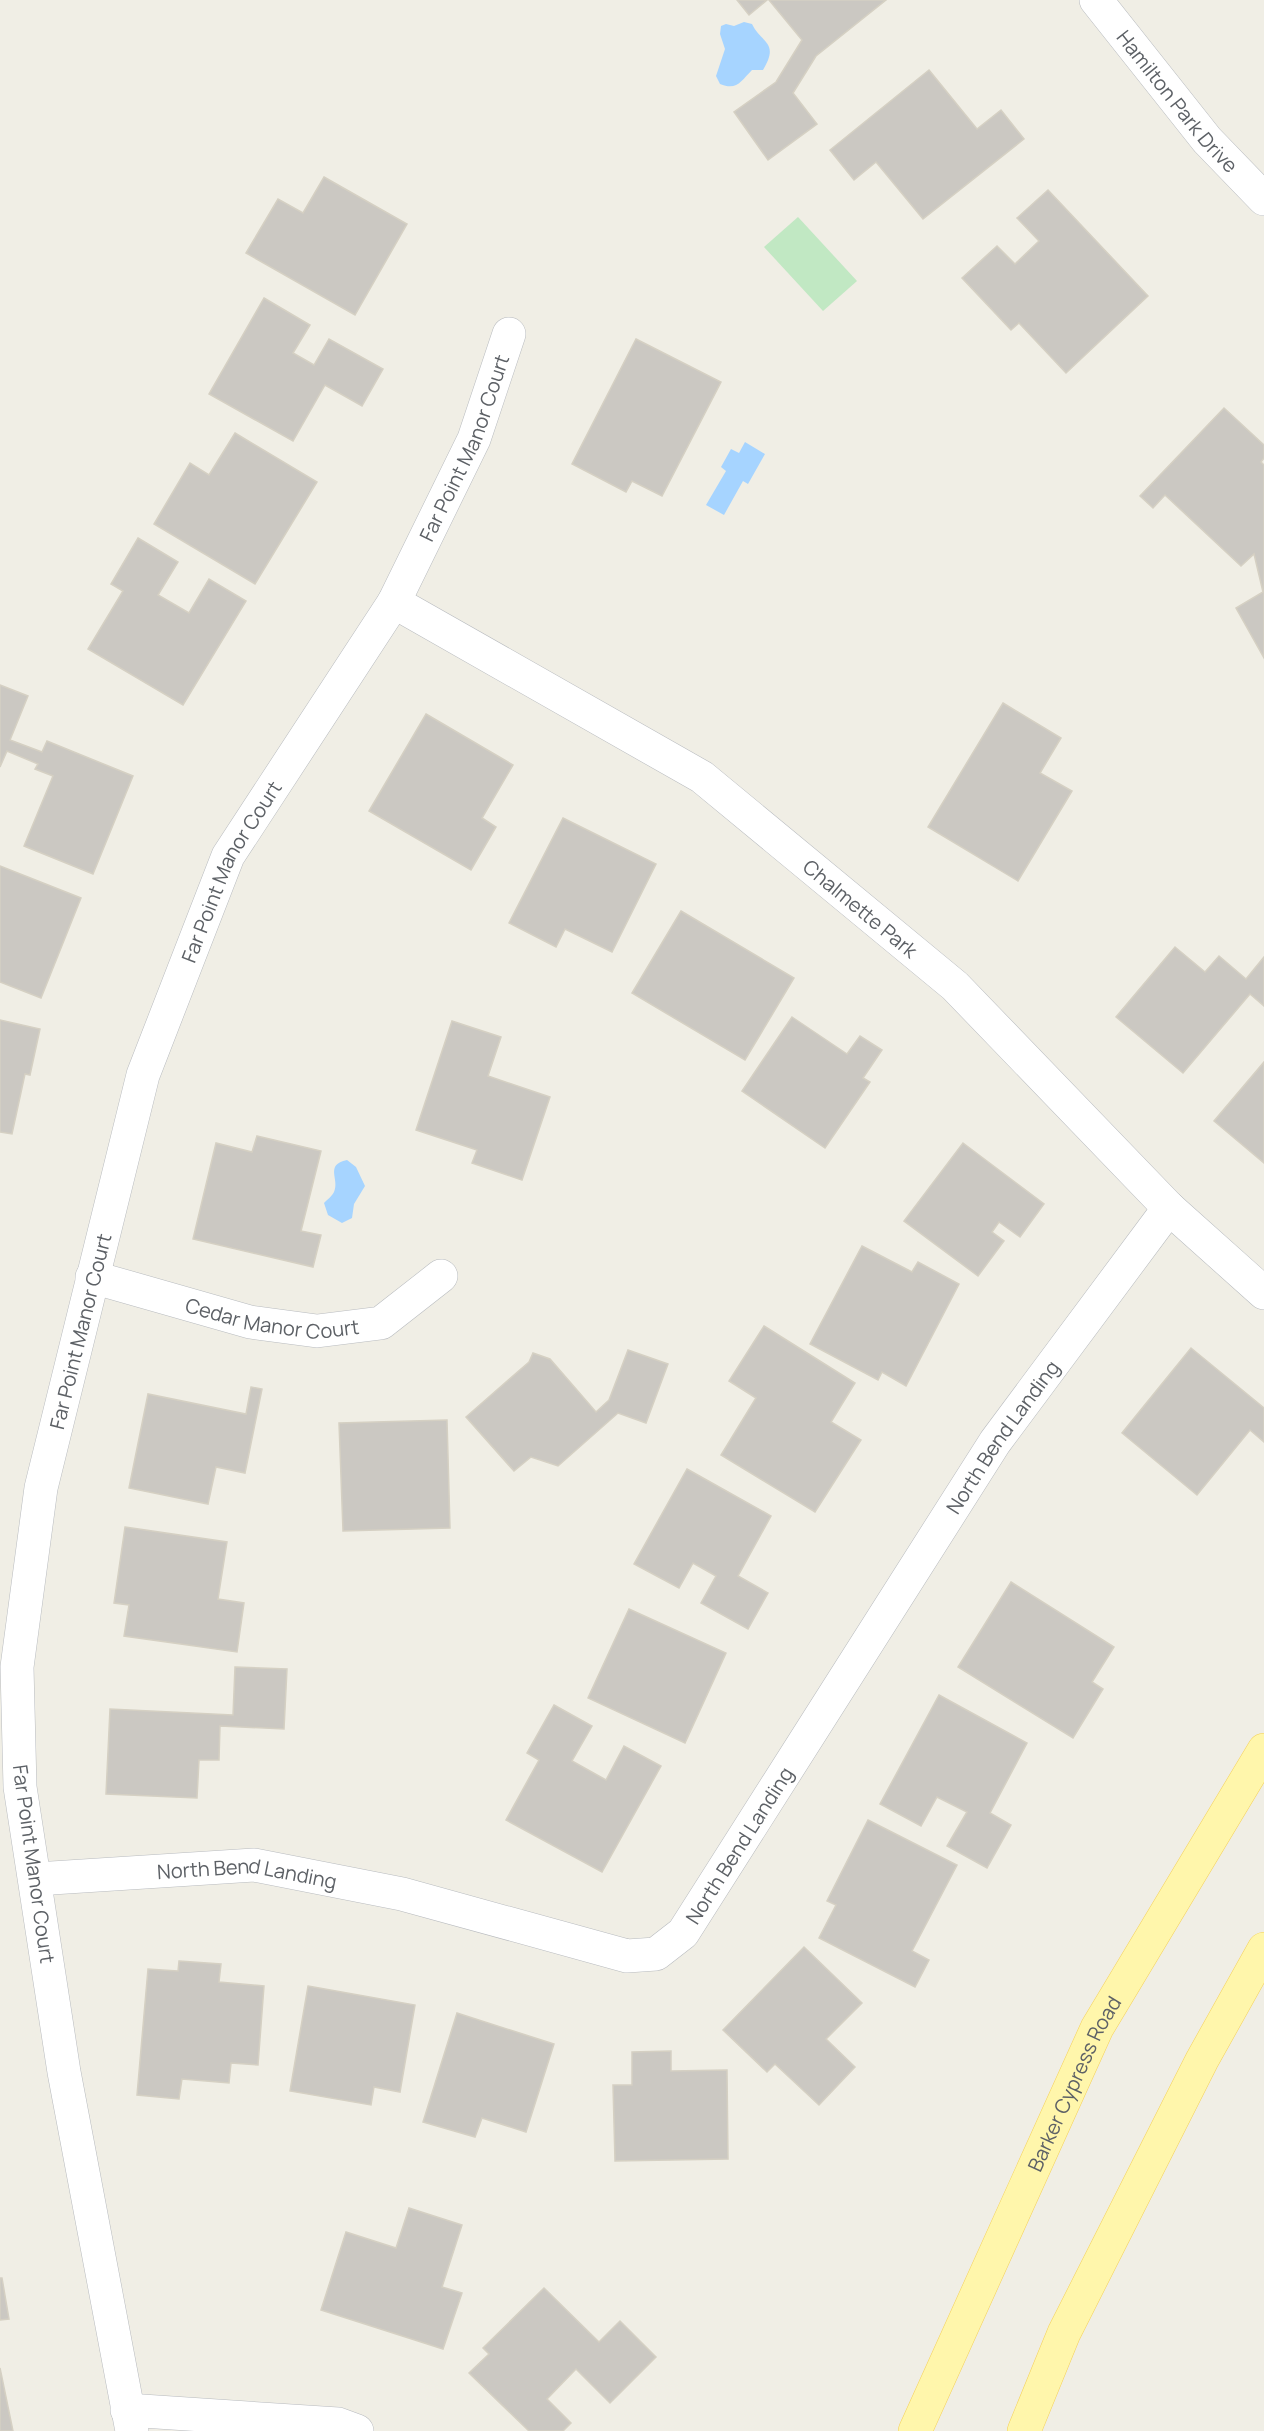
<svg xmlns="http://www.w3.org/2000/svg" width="1264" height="2431" font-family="Manrope,sans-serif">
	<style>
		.green { fill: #c1e8c3 }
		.water { fill: #a6d4ff }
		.building { fill: #cbc8c2; stroke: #d5d0c3; stroke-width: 1.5 }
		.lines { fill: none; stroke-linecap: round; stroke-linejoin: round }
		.minor-casing { stroke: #b8bbbf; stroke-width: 34 }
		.primary-casing { stroke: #f5d159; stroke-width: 34 }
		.minor { stroke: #fff; stroke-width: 33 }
		.primary { stroke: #fff6ab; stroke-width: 33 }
		.labels { text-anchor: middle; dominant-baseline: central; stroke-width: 5; stroke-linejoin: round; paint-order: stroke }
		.street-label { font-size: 20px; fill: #5d6166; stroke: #fff }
	</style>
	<rect width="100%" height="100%" fill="#f0eee5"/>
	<polygon class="green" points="798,217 857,281 823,311 764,247"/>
	<g class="water">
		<path d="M 744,22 L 752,24 C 761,43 780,42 763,70 L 752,70 C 741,81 737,91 720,84 L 716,76 L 725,49 L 720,34 L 721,26 L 726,24 L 734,26 Z"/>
		<polygon points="745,442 765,454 748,484 743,481 724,515 706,505 726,471 721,467 731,449 739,453"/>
		<path d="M 347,1160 L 356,1167 L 365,1186 L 354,1204 L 352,1218 L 342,1223 L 328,1215 L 324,1203 C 327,1200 332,1196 334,1192 C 340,1179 324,1165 347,1160 Z"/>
	</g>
	<g class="building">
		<polygon points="737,0 767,0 749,15"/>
		<polygon points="769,0 886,0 816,56 793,93 817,124 768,160 734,112 776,82 802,40"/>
		<polygon points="929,70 977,129 1001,110 1024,139 923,219 876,162 854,180 830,150"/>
		<polygon points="324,177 407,224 355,315 246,253 278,199 303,213"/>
		<polygon points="1048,190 1148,296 1066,373 1019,323 1011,330 962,278 997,246 1015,264 1039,241 1017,218"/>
		<polygon points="264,298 310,325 293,353 314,365 329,339 383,369 362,406 325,385 293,441 209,394"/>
		<polygon points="636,339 721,382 662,496 632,481 626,492 572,464"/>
		<polygon points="1224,408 1264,445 1264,458 1261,462 1264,465 1264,658 1236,608 1263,592 1254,554 1241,566 1165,495 1153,508 1140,496"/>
		<polygon points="235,433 317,482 255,584 154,524 190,463 209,475"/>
		<polygon points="138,538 178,562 158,595 189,613 209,579 246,601 183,705 88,649 123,591 111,584"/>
		<polygon points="0,685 28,696 10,740 42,752 47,741 133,776 93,874 24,846 53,776 35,769 38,764 7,751 0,767"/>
		<polygon points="1003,703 1061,738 1040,773 1072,791 1018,881 928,827"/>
		<polygon points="426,714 513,765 482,818 496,827 471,870 369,811"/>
		<polygon points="563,818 656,864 612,952 565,929 556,947 509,923"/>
		<polygon points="0,866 81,898 41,998 0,982"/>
		<polygon points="681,911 794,978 745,1060 632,993"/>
		<polygon points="1175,947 1205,972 1219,956 1246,979 1264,957 1264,1006 1250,994 1183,1073 1116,1017"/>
		<polygon points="792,1017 847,1054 860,1036 882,1050 863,1078 870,1082 825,1148 742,1091"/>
		<polygon points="0,1020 40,1029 30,1075 25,1074 12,1134 0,1132"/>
		<polygon points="452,1021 501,1037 488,1076 550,1097 522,1180 472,1163 477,1150 416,1130"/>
		<polygon points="1264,1062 1264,1163 1214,1121"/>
		<polygon points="257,1136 321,1151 301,1231 321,1235 313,1267 193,1239 216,1143 252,1152"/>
		<polygon points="963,1143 1044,1204 1020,1237 999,1222 992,1232 1004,1241 978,1276 904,1221"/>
		<polygon points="862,1246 912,1272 918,1262 959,1284 906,1386 882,1372 878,1380 810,1344"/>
		<polygon points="764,1326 855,1383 831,1422 861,1440 815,1512 721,1455 756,1398 729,1381"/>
		<polygon points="1191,1348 1264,1408 1264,1442 1250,1430 1197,1495 1122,1433"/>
		<polygon points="628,1350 668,1364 646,1423 618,1413 558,1466 531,1457 514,1471 466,1417 529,1362 533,1353 550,1359 596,1412 609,1400"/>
		<polygon points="251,1387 262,1389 245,1473 216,1467 208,1504 129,1488 148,1394 246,1414"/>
		<polygon points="447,1420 450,1528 343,1531 339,1423"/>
		<polygon points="687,1469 771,1516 738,1576 768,1593 748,1629 701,1603 716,1576 693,1563 679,1588 634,1564"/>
		<polygon points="125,1527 227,1542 218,1599 244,1603 237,1652 124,1636 129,1605 114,1603"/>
		<polygon points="1011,1582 1114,1647 1092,1682 1103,1689 1073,1738 958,1667"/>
		<polygon points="629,1609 726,1653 685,1743 588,1698"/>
		<polygon points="235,1667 287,1669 284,1729 220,1726 219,1760 199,1760 197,1798 106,1794 110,1709 233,1715"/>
		<polygon points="939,1695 1027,1743 990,1813 1011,1825 987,1868 947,1846 967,1812 937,1797 921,1826 880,1804"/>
		<polygon points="554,1705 592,1726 572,1761 606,1780 624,1746 661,1766 602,1872 506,1820 539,1760 527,1753"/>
		<polygon points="868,1820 957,1865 912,1951 929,1960 915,1987 819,1938 836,1905 827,1901"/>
		<polygon points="804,1947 862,2003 826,2039 855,2067 819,2105 775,2064 767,2072 723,2030"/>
		<polygon points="179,1961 221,1964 219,1982 264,1986 258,2065 231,2063 229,2083 182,2079 179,2099 137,2095 148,1969 178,1971"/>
		<polygon points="308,1986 415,2005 400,2092 374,2087 371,2105 290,2091"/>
		<polygon points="457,2013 554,2044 526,2132 482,2118 475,2137 423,2122"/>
		<polygon points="671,2051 671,2071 727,2070 728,2159 615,2161 613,2085 632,2085 632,2052"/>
		<polygon points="409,2208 462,2225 442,2287 462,2293 443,2349 321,2310 346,2232 396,2248"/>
		<polygon points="0,2278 2,2278 9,2319 0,2320"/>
		<polygon points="544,2288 599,2342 620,2321 656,2357 610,2403 576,2369 547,2399 571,2423 563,2431 529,2431 469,2373 489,2354 483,2348"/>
		<polygon points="0,2368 13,2431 0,2431"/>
	</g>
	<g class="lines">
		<g class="minor-casing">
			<g id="minor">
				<path id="s1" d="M 1096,0 L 1207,140 L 1264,199"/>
				<path id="s2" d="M 394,602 L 702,777 L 955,986 L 1169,1208 L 1264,1293"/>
				<path id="s3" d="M 92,1277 L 250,1322 L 317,1331 L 381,1323 L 441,1276"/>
				<path id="s4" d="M 36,1879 L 254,1865 L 402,1894 L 627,1956 L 656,1954 L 683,1933 L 995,1442 L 1169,1208"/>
				<polyline points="127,2410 338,2424 357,2431"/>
				<path id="s5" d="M 132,2431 L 64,2072 L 20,1787 L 17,1667 L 41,1488 L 143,1075 L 228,856 L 394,602 L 474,439 L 509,334"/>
			</g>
		</g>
		<g class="primary-casing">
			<g id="primary">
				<path id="s6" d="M 915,2431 L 1097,2028 L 1264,1750"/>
				<polyline points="1024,2431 1064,2333 1202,2060 1264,1949"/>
			</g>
		</g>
		<use href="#minor" class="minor"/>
		<use href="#primary" class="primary"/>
	</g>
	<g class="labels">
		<g class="street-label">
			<text stroke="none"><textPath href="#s1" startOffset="130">Hamilton Park Drive</textPath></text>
			<text stroke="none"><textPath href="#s5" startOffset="2088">Far Point Manor Court</textPath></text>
			<text stroke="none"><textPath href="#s5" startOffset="1602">Far Point Manor Court</textPath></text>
			<text stroke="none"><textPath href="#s2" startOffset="560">Chalmette Park</textPath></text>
			<text stroke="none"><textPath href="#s3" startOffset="186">Cedar Manor Court</textPath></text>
			<text stroke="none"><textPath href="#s5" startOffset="1116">Far Point Manor Court</textPath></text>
			<text stroke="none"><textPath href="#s4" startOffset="1256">North Bend Landing</textPath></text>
			<text stroke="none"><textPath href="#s4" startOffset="770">North Bend Landing</textPath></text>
			<text transform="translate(34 1864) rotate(82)">Far Point Manor Court</text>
			<text stroke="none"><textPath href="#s4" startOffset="212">North Bend Landing</textPath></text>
			<text stroke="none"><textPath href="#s6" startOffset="382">Barker Cypress Road</textPath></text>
		</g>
	</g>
</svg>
